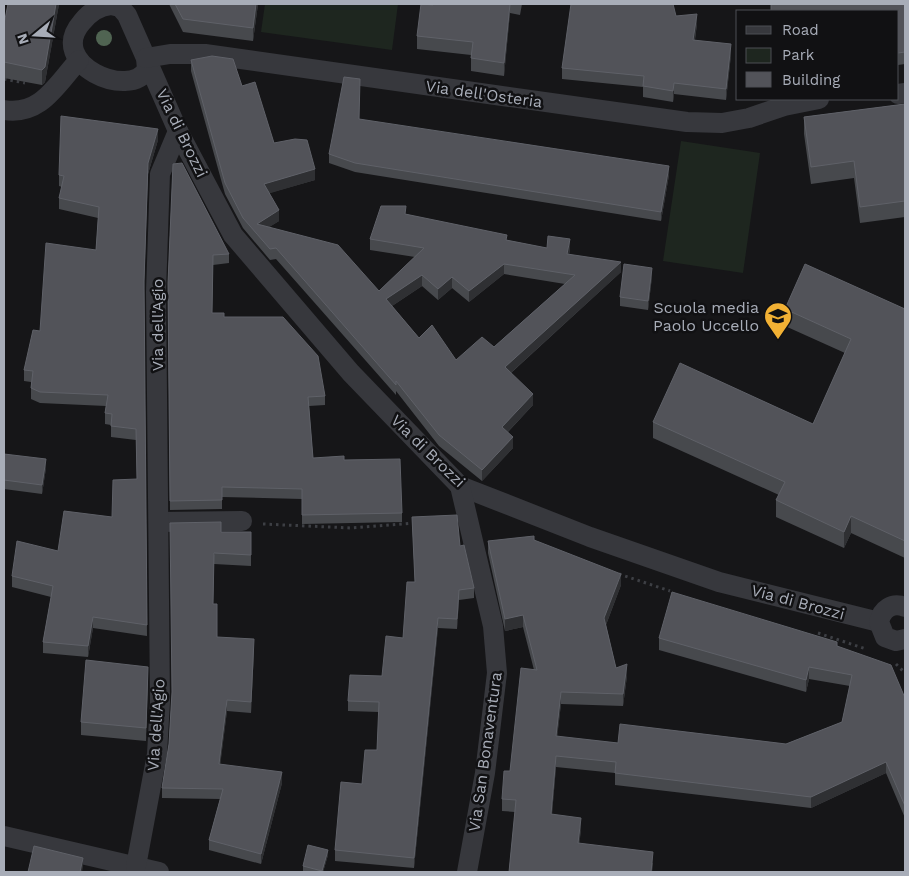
<svg xmlns="http://www.w3.org/2000/svg" width="909" height="876" font-family="'Work Sans',sans-serif">
	<style>
		.green { fill: #1e261f }
		.lines { fill: none; stroke-linecap: round; stroke-linejoin: round }
		.path { stroke: #3d3f44; stroke-width: 3; stroke-dasharray: 2.5 4; stroke-linecap: butt }
		.minor { stroke: #37383d; stroke-width: 20 }
		.tree { fill: #506452 }
		.wall { fill: #47494d; fill-rule: evenodd }
		.shaded-wall { fill: #2f3033 }
		.building { fill: #525359; stroke: #5f6168; fill-rule: evenodd }
		.labels { text-anchor: middle; dominant-baseline: central; stroke-width: 5; stroke-linejoin: round; paint-order: stroke }
		.street-label { font-size: 16px; fill: #a8adb8; stroke: #111113 }
		.poi-label { font-size: 16px; fill: #a8adb8; stroke: #111113; text-anchor: end }
	</style>
	<rect width="100%" height="100%" fill="#161618"/>
	<g class="green">
		<polygon points="265,4 398,4 392,50 261,32"/>
		<polygon points="681,141 760,153 743,273 663,261"/>
	</g>
	<g class="lines">
		<g class="path">
			<polyline points="4,79 25,83"/>
			<polyline points="263,524 351,528 414,523"/>
			<polyline points="619,574 670,591"/>
			<polyline points="818,633 866,649"/>
			<polyline points="896,664 905,673"/>
		</g>
		<g class="minor">
			<path d="M 146,58 L 147,69 C 131,101 45,64 82,22 C 90,12 99,6 111,5 L 120,7 L 127,15 L 178,131 L 233,235 L 351,373 L 460,486 L 590,537 L 719,582 L 879,622"/>
			<polyline points="146,58 170,54 205,54 687,122 722,123 749,118 784,106 819,99"/>
			<polyline points="898,94 905,93"/>
			<path d="M 4,110 C 41,116 56,85 79,60"/>
			<polyline points="460,486 493,626 497,673 485,773 467,872"/>
			<polyline points="159,522 242,521"/>
			<path d="M 905,607 C 892,602 882,609 879,622 L 885,637 L 896,641 L 905,639"/>
			<polyline points="4,836 159,872"/>
			<polyline points="136,866 157,754 160,702 156,292 160,174 178,131"/>
		</g>
	</g>
	<circle class="tree" cx="104" cy="38" r="8"/>
	<g class="wall">
		<polygon points="8,4 59,4 45,82 42,85 4,78 4,24"/>
		<polygon points="169,4 258,4 253,41 183,32"/>
		<polygon points="433,4 522,4 520,15 510,13 504,76 471,71 471,55 417,49 417,36"/>
		<polygon points="771,4 905,4 905,64 898,65 898,11 771,11"/>
		<polygon points="676,16 697,24 695,40 731,55 726,100 674,94 673,102 643,97 643,87 562,79 562,68"/>
		<path d="M 191,60 L 242,86 L 274,143 L 315,180 L 269,193 L 279,221 L 269,227 L 379,291 L 415,257 L 370,250 L 370,239 L 406,214 L 507,240 L 547,248 L 570,250 L 569,254 L 621,272 L 511,373 L 533,405 L 508,432 L 513,448 L 482,481 L 439,446 L 396,391 L 396,395 L 276,259 L 270,260 L 243,228 L 225,194 L 191,71 ZM 504,274 L 565,284 L 494,347 L 456,360 L 419,338 L 392,306 L 422,286 L 438,300 L 452,288 L 469,302 Z"/>
		<polygon points="905,104 905,217 860,223 854,178 811,184 804,134 804,117"/>
		<polygon points="359,119 669,175 661,221 355,172 329,163 329,154"/>
		<polygon points="158,140 148,174 144,289 147,636 93,628 88,657 43,653 43,642 51,597 12,587 12,576 58,551 112,517 137,479 136,440 111,437 111,425 105,424 105,413 106,406 40,403 31,399 31,382 24,381 24,370 40,331 96,250 98,218 59,209 59,198 62,187 59,186 59,175"/>
		<polygon points="173,164 229,254 229,263 213,265 212,313 224,317 325,396 325,405 309,406 313,458 344,460 402,513 402,522 302,524 302,499 222,497 222,509 170,510 168,283"/>
		<polygon points="652,277 648,310 620,306 620,297"/>
		<polygon points="785,309 905,309 905,558 851,533 844,548 776,517 776,500 779,495 653,438 653,422 813,424 845,353 785,326"/>
		<polygon points="4,454 46,468 42,494 4,489"/>
		<polygon points="412,517 460,546 474,588 474,598 459,600 457,629 438,628 414,868 335,861 335,850 362,784 377,750 379,712 348,711 348,701 382,676 403,638 415,582"/>
		<polygon points="221,532 251,532 251,566 214,564 213,604 217,637 254,650 251,713 227,711 220,765 282,783 261,864 209,850 209,840 220,799 162,798 162,788 169,744 172,693"/>
		<polygon points="534,540 621,585 606,625 616,668 627,676 623,706 561,704 557,737 618,743 786,744 842,722 850,686 809,679 806,692 659,650 659,638 837,646 905,698 905,818 886,773 811,808 615,785 615,773 556,767 552,814 581,830 579,844 653,863 652,872 509,872 515,812 502,811 502,799 510,771 534,670 523,627 505,631 488,553 488,541"/>
		<polygon points="148,680 146,741 81,735 81,722"/>
		<polygon points="328,855 323,872 309,872 303,871 303,866"/>
	</g>
	<g class="shaded-wall">
		<polygon points="56,4 59,4 45,82 42,85 42,70"/>
		<polygon points="256,4 258,4 253,41 253,28"/>
		<polygon points="510,4 510,13 504,76 504,63"/>
		<polygon points="697,14 697,24 693,51 693,40"/>
		<polygon points="731,44 731,55 726,100 726,89"/>
		<polygon points="674,83 674,94 673,102 673,91"/>
		<polygon points="158,129 158,140 148,174 148,163"/>
		<polygon points="669,166 669,175 661,221 661,212"/>
		<polygon points="315,169 315,180 264,195 264,184"/>
		<polygon points="279,210 279,221 257,235 257,224"/>
		<polygon points="570,239 570,250 567,265 567,254"/>
		<polygon points="621,262 621,272 505,378 505,367"/>
		<polygon points="504,264 504,274 469,302 469,291"/>
		<polygon points="652,268 652,277 648,310 648,301"/>
		<polygon points="422,275 422,286 386,310 386,299"/>
		<polygon points="452,277 452,288 438,300 438,289"/>
		<polygon points="533,394 533,405 502,438 502,427"/>
		<polygon points="513,437 513,448 482,481 482,470"/>
		<polygon points="46,459 46,468 42,494 42,485"/>
		<polygon points="851,516 851,533 844,548 844,532"/>
		<polygon points="621,574 621,585 604,630 604,618"/>
		<polygon points="459,590 459,600 457,629 457,619"/>
		<polygon points="523,615 523,627 505,631 505,619"/>
		<polygon points="93,617 93,628 88,657 88,646"/>
		<polygon points="438,618 438,628 414,868 414,858"/>
		<polygon points="254,639 254,650 251,713 251,702"/>
		<polygon points="627,664 627,676 623,706 623,694"/>
		<polygon points="809,667 809,679 806,692 806,680"/>
		<polygon points="561,692 561,704 556,748 556,736"/>
		<polygon points="227,700 227,711 219,775 219,764"/>
		<polygon points="556,756 556,767 551,826 551,814"/>
		<polygon points="886,762 886,773 811,808 811,797"/>
		<polygon points="282,772 282,783 261,864 261,854"/>
		<polygon points="581,818 581,830 578,855 578,843"/>
		<polygon points="328,850 328,855 323,872 322,872"/>
		<polygon points="653,852 652,872 651,872"/>
		<polygon points="83,858 83,867 82,872 80,872"/>
	</g>
	<g class="building">
		<polygon points="8,4 56,4 45,67 42,70 4,62 4,24"/>
		<polygon points="175,4 256,4 253,28 183,19"/>
		<polygon points="421,4 433,5 433,4 510,4 504,63 471,58 473,42 417,36"/>
		<polygon points="571,4 673,4 676,16 697,14 693,40 731,44 726,89 674,83 673,91 643,86 644,76 562,68"/>
		<polygon points="771,4 905,4 905,52 898,53 898,11 771,11"/>
		<path d="M 212,56 L 233,59 L 242,86 L 255,82 L 274,143 L 295,139 L 307,140 L 315,169 L 264,184 L 279,210 L 257,224 L 338,245 L 379,291 L 424,248 L 370,239 L 381,206 L 406,206 L 405,214 L 507,235 L 506,240 L 547,248 L 548,236 L 570,239 L 567,254 L 621,262 L 505,367 L 533,394 L 502,427 L 513,437 L 482,470 L 439,435 L 396,381 L 396,385 L 276,248 L 270,249 L 243,218 L 225,183 L 191,60 ZM 504,264 L 575,275 L 494,347 L 482,337 L 456,360 L 432,325 L 419,338 L 386,299 L 422,275 L 438,289 L 452,277 L 469,291 Z"/>
		<polygon points="344,77 360,79 359,119 669,166 661,212 355,163 329,154"/>
		<polygon points="905,104 905,201 860,207 854,161 811,167 804,117"/>
		<polygon points="61,116 158,129 148,163 144,281 147,625 93,617 88,646 43,642 53,586 12,576 17,541 58,551 64,511 112,517 113,480 137,479 136,429 111,426 112,414 105,413 108,395 40,392 31,388 33,371 24,370 33,330 40,331 46,243 96,250 99,207 59,198 64,176 59,175"/>
		<polygon points="182,163 229,254 213,255 212,313 224,313 224,317 283,317 318,356 325,396 308,397 313,458 344,456 344,460 400,459 402,513 302,515 302,489 222,487 222,500 170,501 168,283 173,164"/>
		<polygon points="624,264 652,268 648,301 620,297"/>
		<polygon points="805,264 905,309 905,541 851,516 844,532 776,500 785,482 653,422 680,363 813,424 851,339 785,309"/>
		<polygon points="4,454 46,459 42,485 4,480"/>
		<polygon points="457,515 460,546 464,545 474,588 459,590 457,619 438,618 414,858 335,850 341,782 362,784 365,750 377,750 379,702 348,701 350,675 382,676 386,636 403,638 407,582 415,582 412,517"/>
		<polygon points="221,522 221,532 251,532 251,555 214,553 213,604 217,604 217,637 254,639 251,702 227,700 219,764 282,772 261,854 209,840 223,789 162,788 169,744 172,692 170,523"/>
		<polygon points="534,536 534,540 621,574 604,618 616,668 627,664 623,694 561,692 556,736 618,743 620,724 786,744 842,722 852,675 809,667 806,680 659,638 672,592 837,642 837,646 891,665 905,698 905,806 886,762 811,797 615,773 616,762 556,756 551,814 581,818 578,843 653,852 651,872 509,872 516,800 502,799 504,771 510,771 521,668 537,670 523,615 505,619 488,541"/>
		<polygon points="86,660 148,667 146,728 81,722"/>
		<polygon points="308,845 328,850 322,871 303,866"/>
		<polygon points="34,846 83,858 80,872 28,872"/>
	</g>
	<defs>
		<g id="school-pin" transform="scale(1.4375)"><path d="M0 17L-7.5 6A9.5 9.5 0 1 1 7.5 6Z" fill="#f2b134" stroke="#111113"/><path d="M0-5L7-2L0 1L-7-2ZM-4 1L0 2.5L4 1V4Q0 6-4 4Z" fill="#111"/></g>
	</defs>
	<g fill-rule="evenodd">
		<use href="#school-pin" x="778" y="316"/>
	</g>
	<g class="labels">
		<g class="street-label">
			<text transform="translate(484 94) rotate(8)">Via dell'Osteria</text>
			<text transform="translate(182 133) rotate(64)">Via di Brozzi</text>
			<text transform="translate(157 325) rotate(-90)">Via dell'Agio</text>
			<text transform="translate(428 451) rotate(44)">Via di Brozzi</text>
			<text transform="translate(798 602) rotate(15)">Via di Brozzi</text>
			<text transform="translate(156 725) rotate(-86)">Via dell'Agio</text>
			<text transform="translate(485 752) rotate(-82)">Via San Bonaventura</text>
		</g>
		<g class="poi-label">
			<text x="759" y="307">Scuola media<tspan x="759" dy="18">Paolo Uccello</tspan></text>
		</g>
	</g>
	<rect width="909" height="876" fill="none" stroke="#a8adb8" stroke-width="10"/>
	<rect x="736" y="10" width="162" height="90" fill="#111113" stroke="#4d4f55"/>
	<rect x="746" y="26" width="25" height="8" fill="#37383d" stroke="#4d4f55"/>
	<text x="782" y="35" font-size="15" fill="#a8adb8">Road</text>
	<rect x="746" y="48" width="25" height="15" fill="#1e261f" stroke="#4d4f55"/>
	<text x="782" y="60" font-size="15" fill="#a8adb8">Park</text>
	<rect x="746" y="72" width="25" height="15" fill="#525359" stroke="#4d4f55"/>
	<text x="782" y="85" font-size="15" fill="#a8adb8">Building</text>
	<g transform="translate(35 35) rotate(252)" stroke="#111113" stroke-width="4" paint-order="stroke">
	<path d="M0-4L9 19L0 12L-9 19Z" fill="#a8adb8"/>
	<text y="-8" font-size="14" font-weight="bold" text-anchor="middle" fill="#a8adb8">N</text>
	</g>
</svg>
